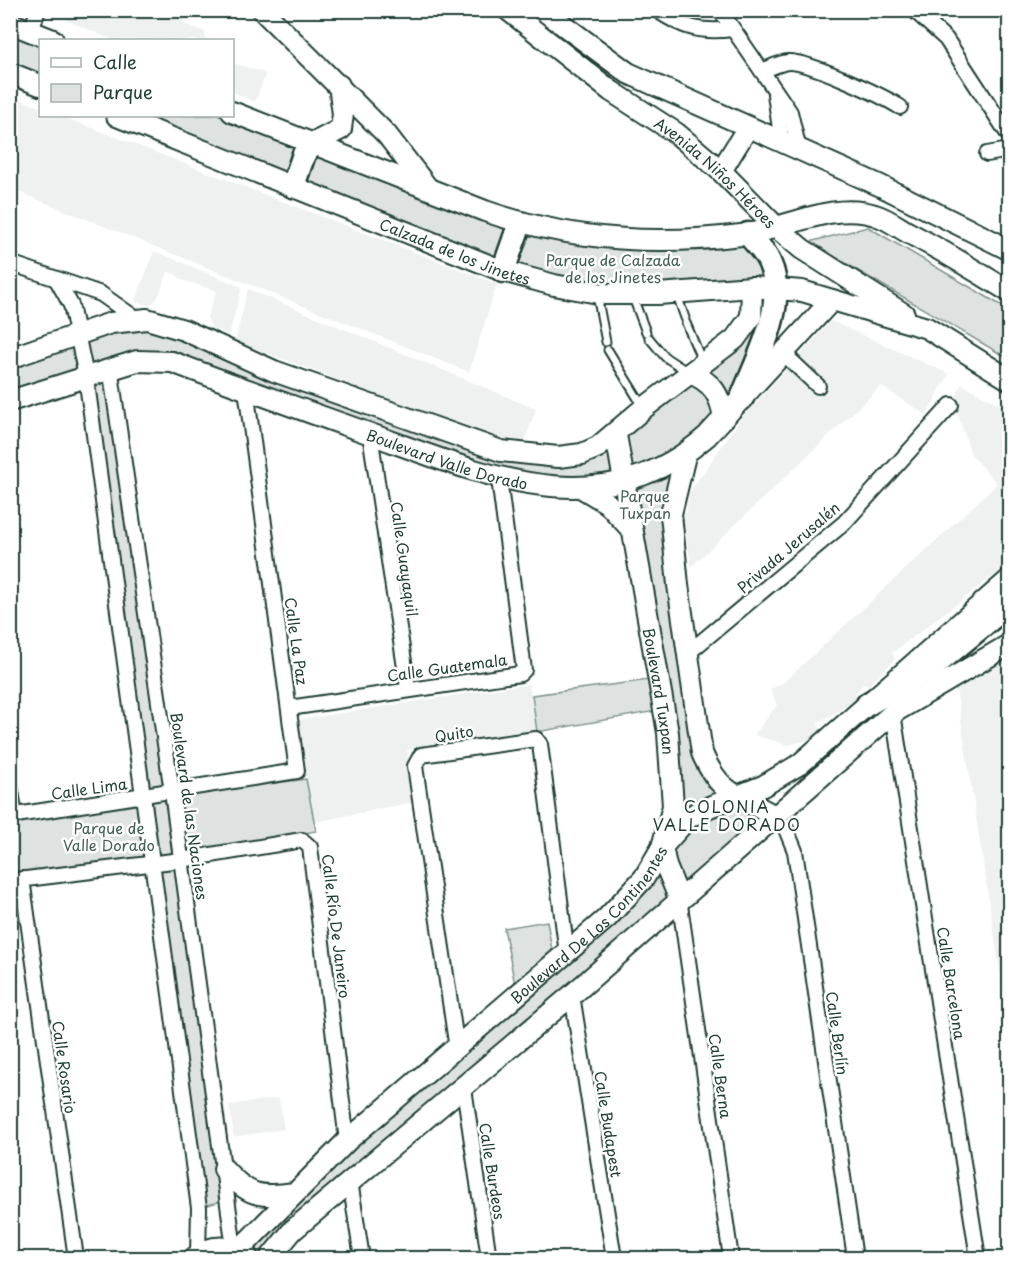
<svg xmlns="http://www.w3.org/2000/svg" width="1020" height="1269" font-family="'Playpen Sans',sans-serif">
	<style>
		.built { fill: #eef1f0 }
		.green { fill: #dee3e2; stroke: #7e908b; stroke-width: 1.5 }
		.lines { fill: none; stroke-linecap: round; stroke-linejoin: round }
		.lane-casing { stroke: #1f3d34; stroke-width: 11 }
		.street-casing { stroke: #1f3d34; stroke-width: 18 }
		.secondary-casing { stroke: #1f3d34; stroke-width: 24 }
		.primary-casing { stroke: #1f3d34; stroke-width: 27 }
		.lane { stroke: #fff; stroke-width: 7 }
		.street { stroke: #fff; stroke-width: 14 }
		.secondary { stroke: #fff; stroke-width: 20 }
		.primary { stroke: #fff; stroke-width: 22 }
		.labels { text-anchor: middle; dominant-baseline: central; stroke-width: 5; stroke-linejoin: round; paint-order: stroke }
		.street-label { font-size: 15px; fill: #1f3d34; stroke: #fff }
		.park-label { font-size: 15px; fill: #455e57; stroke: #fff }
		.neighbourhood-label { font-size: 16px; letter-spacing: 1.5px; fill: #1f3d34; stroke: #fff }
	</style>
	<rect width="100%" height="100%" fill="#fff"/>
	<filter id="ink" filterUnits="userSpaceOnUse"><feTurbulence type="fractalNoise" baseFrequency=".0167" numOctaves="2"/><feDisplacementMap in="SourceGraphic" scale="12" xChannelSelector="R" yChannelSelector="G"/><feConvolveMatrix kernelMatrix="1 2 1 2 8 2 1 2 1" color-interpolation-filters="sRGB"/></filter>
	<g filter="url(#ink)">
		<g class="built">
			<polygon points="55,11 165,11 184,19 184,24 205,32 205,38 212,40 113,40 66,20 67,13"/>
			<polygon points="232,63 266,73 255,102 233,92"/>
			<polygon points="10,96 40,107 40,116 61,116 497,284 469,372 11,189"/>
			<polygon points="154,251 242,287 229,335 212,329 207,317 217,291 182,280 176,274 168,272 157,299 149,305 135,302"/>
			<polygon points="248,289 536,409 522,449 235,341"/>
			<polygon points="831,321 949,374 926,415 881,386 691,567 684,520 690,492 742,417"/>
			<polygon points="961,384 1009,409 1009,564 892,653 895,659 868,686 864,683 855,694 860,702 849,712 844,705 842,709 817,723 826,736 788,745 754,735 777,705 770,689 783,683 997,484 971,454 954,403"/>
			<polygon points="1004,655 1010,692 1009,1030 956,688"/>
			<polygon points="529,684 537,732 407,750 414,802 315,822 296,720"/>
			<polygon points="279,1098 284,1129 234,1137 229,1105"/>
		</g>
		<g class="green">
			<polygon points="10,27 40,40 40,83 11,71"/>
			<polygon points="233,115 518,226 748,236 773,286 610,293 503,269 122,116"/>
			<polygon points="868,227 1009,310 1009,359 809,242"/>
			<polygon points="752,289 774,290 725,416 692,373 735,340"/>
			<polygon points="136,319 501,453 582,455 691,375 720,405 706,435 625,479 499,478 172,361 11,399 10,359"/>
			<polygon points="111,373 225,1200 201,1207 152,864 11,881 10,817 142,797 86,382"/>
			<polygon points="683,458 672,500 702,753 735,797 672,817 631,528 602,497 625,482"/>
			<polygon points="657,679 662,710 537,732 532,695"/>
			<polygon points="306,779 316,831 184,855 175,796"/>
			<polygon points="732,802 746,812 751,827 262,1258 254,1258 243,1246 568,956 676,833"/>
			<polygon points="547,921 553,956 516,990 504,928"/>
		</g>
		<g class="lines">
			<g class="lane-casing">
				<g id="lane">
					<polyline points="597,295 606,342"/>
					<polyline points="632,295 646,332"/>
					<polyline points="677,295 685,318"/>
					<polyline points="686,323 702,361"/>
					<polyline points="649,338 665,357 688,372"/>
					<polyline points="608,350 643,407"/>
				</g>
			</g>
			<g class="street-casing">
				<g id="street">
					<path d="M 657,10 C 683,28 701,33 732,29"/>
					<polyline points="720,10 790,112 799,150"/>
					<polyline points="914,10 946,39 1010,137"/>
					<polyline points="31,31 38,10"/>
					<path d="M 762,71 C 770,68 779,63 788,62 C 809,61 881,95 900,107"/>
					<polyline points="775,94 782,143"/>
					<polyline points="987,154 1010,150"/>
					<polyline points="10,263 101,294 135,318"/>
					<polyline points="57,280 71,305 86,376 199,1208 198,1255"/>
					<polyline points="782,352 818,386"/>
					<polyline points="110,367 172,792 234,1249"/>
					<polyline points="370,434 408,688"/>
					<polyline points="688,653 844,523 951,405"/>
					<polyline points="289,708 520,674 524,670 499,479"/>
					<polyline points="893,713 978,1258"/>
					<polyline points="10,785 15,816"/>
					<polyline points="10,816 297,771 246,389"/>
					<polyline points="776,817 786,829 795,851 855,1258"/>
					<polyline points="22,879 76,1258"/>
					<polyline points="10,881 181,860 302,840 310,847 347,1141"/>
					<polyline points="679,898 731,1258"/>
					<polyline points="572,995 614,1258"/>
					<polyline points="457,1049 415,766 421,755 536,739 540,744 567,954"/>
					<polyline points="464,1088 489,1258"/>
					<polyline points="350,1181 362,1258"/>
				</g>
			</g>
			<g class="secondary-casing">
				<g id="secondary">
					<polyline points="262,10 387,135 427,187"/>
					<path id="s1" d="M 508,10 L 611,91 L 676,133 L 721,171 L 777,228 L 802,249 L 904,314"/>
					<polyline points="543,10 628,73 881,186 1010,250"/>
					<polyline points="10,23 53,40"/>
					<polyline points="10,73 40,85"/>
					<path d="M 232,112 L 485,211 C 568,240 653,246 741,235 C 785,230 830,201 875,215 C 886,218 897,226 907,232 C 942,250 976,271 1010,292"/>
					<path id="s2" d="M 117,116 L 503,271 L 554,285 L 604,294 L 658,294 L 752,287 L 802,291 L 927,328 L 1010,380"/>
					<polyline points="312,144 341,129 343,114 339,85"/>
					<polyline points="721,171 748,127"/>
					<polyline points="10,358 111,323 147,319 184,330 274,371 501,451 558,457 582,454 598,447 644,408 735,339 751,317 752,287"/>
					<path d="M 690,373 C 712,382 720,394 724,418"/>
					<path id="s3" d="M 10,401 L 137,361 L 172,362 C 236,386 300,409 365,432 C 480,473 600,530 707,436 L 832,300"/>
					<path id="s4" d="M 616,435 L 668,733 L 673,806 L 662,847 L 666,866 L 679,898"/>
					<path d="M 685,456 L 671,514 L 678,585 L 702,753 C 720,796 739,795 776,817"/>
					<polyline points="582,488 607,503 630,528"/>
					<path d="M 224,1169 C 248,1196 259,1198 295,1193"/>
					<path id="s5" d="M 238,1251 L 347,1141 L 607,918 L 644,878 L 662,847 L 687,819 L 699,811 L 763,786 L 800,764 L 1010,579"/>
					<path d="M 194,1258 C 210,1244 232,1244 248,1258"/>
					<polyline points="270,1258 293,1230 572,995 893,713 1010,644"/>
				</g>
			</g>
			<g class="primary-casing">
				<g id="primary">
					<polyline points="293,186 304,154 312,144"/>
					<polyline points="503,271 520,223"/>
					<path d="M 742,398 C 757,359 788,306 770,264 C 766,253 756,243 748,234"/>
					<polyline points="868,704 936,664 1010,603"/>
				</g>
			</g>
			<use href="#lane" class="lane"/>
			<use href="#street" class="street"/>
			<use href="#secondary" class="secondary"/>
			<use href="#primary" class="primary"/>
		</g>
	</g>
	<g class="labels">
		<g class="street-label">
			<text stroke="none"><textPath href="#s1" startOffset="264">Avenida Niños Héroes</textPath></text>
			<text stroke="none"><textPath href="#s2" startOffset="364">Calzada de los Jinetes</textPath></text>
			<text stroke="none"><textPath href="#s3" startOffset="460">Boulevard Valle Dorado</textPath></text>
			<text transform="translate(788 547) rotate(-41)">Privada Jerusalén</text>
			<text transform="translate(405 559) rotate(82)">Calle Guayaquil</text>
			<text transform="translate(297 641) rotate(82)">Calle La Paz</text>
			<text transform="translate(447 667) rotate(-8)">Calle Guatemala</text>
			<text stroke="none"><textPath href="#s4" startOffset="260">Boulevard Tuxpan</textPath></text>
			<text transform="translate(454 733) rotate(-9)">Quito</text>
			<text transform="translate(89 788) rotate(-8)">Calle Lima</text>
			<text transform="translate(190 806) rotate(82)">Boulevard de las Naciones</text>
			<text stroke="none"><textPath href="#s5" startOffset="480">Boulevard De Los Continentes</textPath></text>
			<text transform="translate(337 926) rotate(83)">Calle Río De Janeiro</text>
			<text transform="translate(952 983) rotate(81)">Calle Barcelona</text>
			<text transform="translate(838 1033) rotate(82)">Calle Berlín</text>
			<text transform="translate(65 1067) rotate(82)">Calle Rosario</text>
			<text transform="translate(721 1076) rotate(82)">Calle Berna</text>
			<text transform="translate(609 1124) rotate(81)">Calle Budapest</text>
			<text transform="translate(493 1171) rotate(81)">Calle Burdeos</text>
		</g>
		<g class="park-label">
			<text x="613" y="259">Parque de Calzada<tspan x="613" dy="17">de los Jinetes</tspan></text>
			<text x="645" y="495">Parque<tspan x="645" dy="17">Tuxpan</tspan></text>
			<text x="109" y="827">Parque de<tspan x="109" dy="17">Valle Dorado</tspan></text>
		</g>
		<g class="neighbourhood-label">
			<text x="727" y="806">COLONIA<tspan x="727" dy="18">VALLE DORADO</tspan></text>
		</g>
	</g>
	<rect width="1020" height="1269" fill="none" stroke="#fff" stroke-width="36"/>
	<rect x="18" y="18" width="984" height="1233" fill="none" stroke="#1f3d34" stroke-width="2" filter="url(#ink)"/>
	<rect x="39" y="39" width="195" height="78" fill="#ffffff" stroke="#a5b1ae" stroke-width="1.5"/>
	<rect x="51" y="58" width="30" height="9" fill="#ffffff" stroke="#a5b1ae" stroke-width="1.5"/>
	<text x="93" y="69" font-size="18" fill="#1f3d34">Calle</text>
	<rect x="51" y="84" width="30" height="18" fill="#dee3e2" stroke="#a5b1ae" stroke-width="1.5"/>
	<text x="93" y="99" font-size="18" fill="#1f3d34">Parque</text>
</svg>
